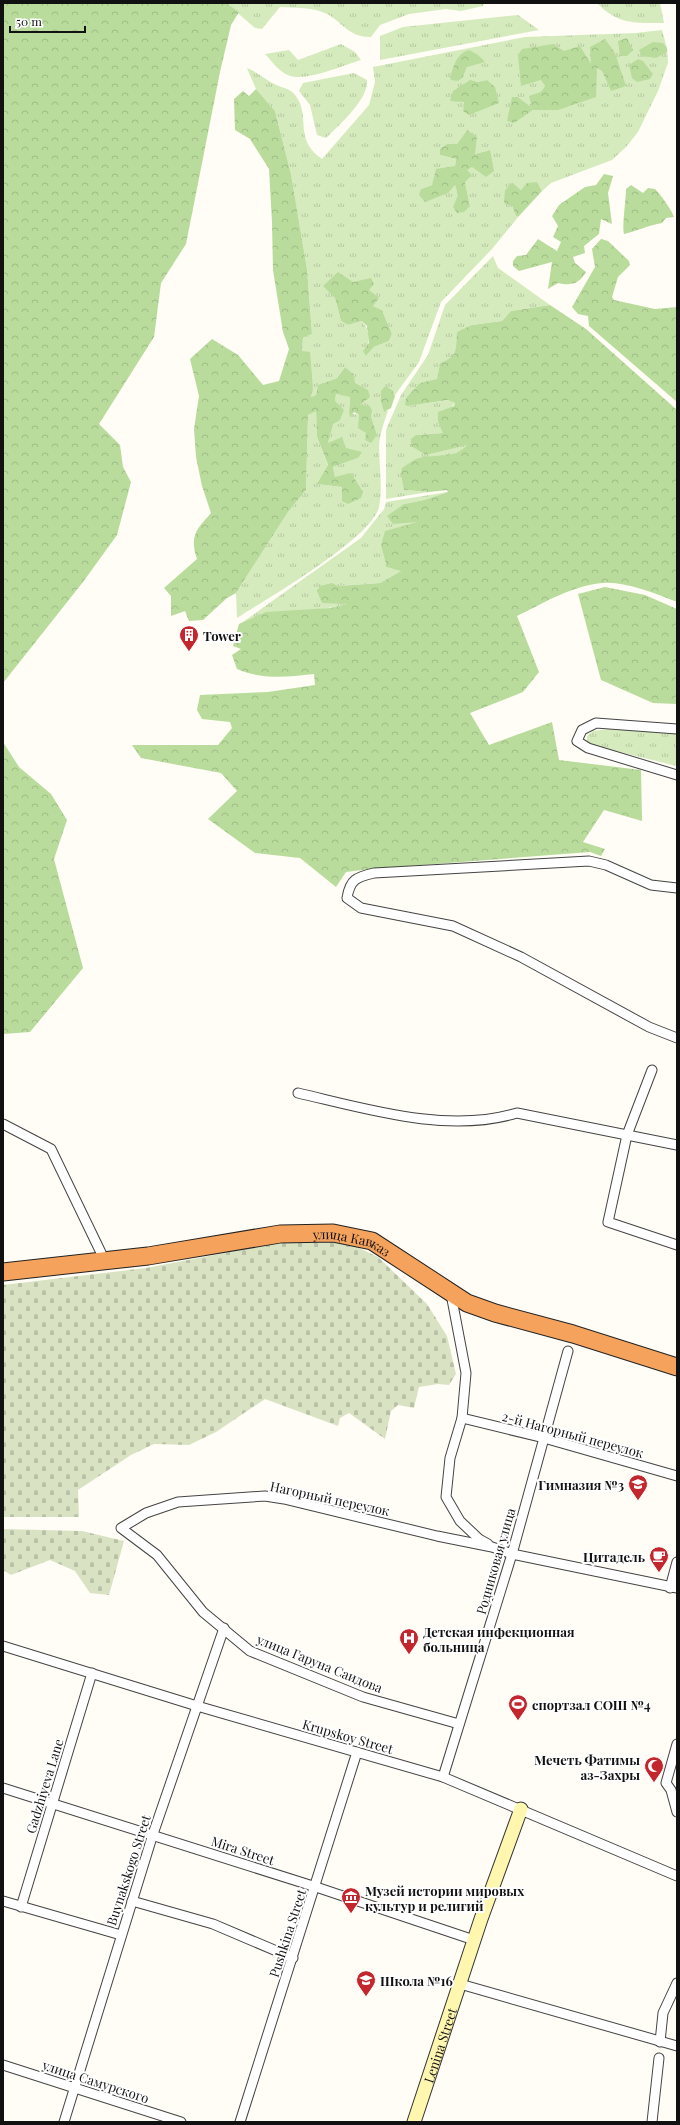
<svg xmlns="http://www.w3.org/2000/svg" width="680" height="2125" font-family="'Playfair Display',serif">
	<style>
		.grass { fill: url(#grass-tufts); fill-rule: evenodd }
		.forest { fill: url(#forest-crowns) }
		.cemetery { fill: url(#cemetery-stones) }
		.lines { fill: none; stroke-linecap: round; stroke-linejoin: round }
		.street-casing { stroke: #444; stroke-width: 11 }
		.secondary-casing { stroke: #333; stroke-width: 15 }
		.highway-casing { stroke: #222; stroke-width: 19 }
		.street { stroke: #fff; stroke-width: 9 }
		.secondary { stroke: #fff6b0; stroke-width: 13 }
		.highway { stroke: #f5a25d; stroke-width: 17 }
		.labels { text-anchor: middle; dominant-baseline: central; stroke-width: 4; stroke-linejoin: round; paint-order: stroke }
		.poi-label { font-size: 13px; font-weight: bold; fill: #111; stroke: #fff; text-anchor: start }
		.street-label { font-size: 13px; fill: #111; stroke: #fff }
	</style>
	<defs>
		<pattern id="grass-tufts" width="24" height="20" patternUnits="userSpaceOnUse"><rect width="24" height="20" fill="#d5ebbd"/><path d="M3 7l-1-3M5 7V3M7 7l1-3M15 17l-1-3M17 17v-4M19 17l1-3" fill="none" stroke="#b6c8a1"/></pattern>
		<pattern id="forest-crowns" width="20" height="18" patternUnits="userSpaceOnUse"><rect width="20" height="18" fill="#b9dc9c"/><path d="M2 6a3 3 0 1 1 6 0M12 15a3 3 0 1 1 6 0" fill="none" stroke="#9ebc85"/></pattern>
		<pattern id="cemetery-stones" width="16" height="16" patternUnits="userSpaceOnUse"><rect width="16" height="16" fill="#d9e3c4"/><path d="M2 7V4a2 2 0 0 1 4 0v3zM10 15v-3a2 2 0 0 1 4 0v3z" fill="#b9c2a7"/></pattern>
	</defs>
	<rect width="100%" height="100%" fill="#fffdf5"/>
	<g class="grass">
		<path d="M 226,3 L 484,3 L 483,6 L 461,11 L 446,9 L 409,14 L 380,25 L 371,37 C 350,38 342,22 327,14 C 313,7 295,8 280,7 L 262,29 L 255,28 Z"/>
		<path d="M 597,3 L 660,3 L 664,23 C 636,23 618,25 597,3 Z"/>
		<polygon points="518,15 539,30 380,60 380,36 403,27"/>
		<path d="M 662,30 L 667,48 L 668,63 L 658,91 L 638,132 L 626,147 L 612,160 L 551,183 L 542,191 L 537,182 L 521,190 L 512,182 L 505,190 L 516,216 L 519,216 L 492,249 L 441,302 L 419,362 L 395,395 L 393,393 L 381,402 L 384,411 L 388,411 C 384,422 380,434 379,446 C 379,467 383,486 379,507 C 371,539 268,598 237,618 L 236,593 L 288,512 L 306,490 L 308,415 L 316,410 L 317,437 L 328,466 L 318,484 L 342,487 L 361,498 L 335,478 L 333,467 L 358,458 L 328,443 L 336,394 L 350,396 L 349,413 L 359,415 L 377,435 L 371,416 L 360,405 L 355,383 L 345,367 L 337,378 L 318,385 L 316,395 L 311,397 L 313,389 L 302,351 L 303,338 L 312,334 L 307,269 L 291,174 L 275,111 L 256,89 L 247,68 C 257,72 265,79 274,84 C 282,88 290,88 296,96 C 311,117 293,139 322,159 L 369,105 L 375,82 L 373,67 L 525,37 L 636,33 ZM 615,53 L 611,90 L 602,70 L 597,68 L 558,110 L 533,110 L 514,122 L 518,97 L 532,109 L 545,86 L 542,80 L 521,86 L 591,65 ZM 458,57 L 467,67 L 463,77 ZM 487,80 L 463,111 L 464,102 L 477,82 ZM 467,130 L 475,154 L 489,150 L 466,170 L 465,182 L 470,206 L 458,194 L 455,185 L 421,189 L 432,185 L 455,166 L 456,159 L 440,155 L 447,144 L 457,144 ZM 335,298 L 373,306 L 382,310 L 392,334 L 389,341 L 374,347 L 366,356 C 369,344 371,331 362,321 L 348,325 L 341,321 Z"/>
		<path d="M 341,44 L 355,52 L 361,60 C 344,65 303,83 288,75 C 279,72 271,60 265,54 L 289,50 L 298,60 Z"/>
		<path d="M 354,73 L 367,80 C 369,99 339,125 326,138 L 317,135 L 310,105 L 299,91 L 303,83 Z"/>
		<polygon points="493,256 498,268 550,305 511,311 502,321 472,325 450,360 440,363 437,380 420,383 408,406 449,400 455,403 438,422 444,433 416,435 426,455 468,444 463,450 450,455 404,490 429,492 386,499 386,430 401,395 428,355 445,305"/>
		<polygon points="448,492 424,500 404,504 422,521 401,571 380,583 338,586 349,604 240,624 361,538 384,509 386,502"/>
		<polygon points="609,729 677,734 677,766 591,745 587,741 587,736 593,731"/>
	</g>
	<g class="forest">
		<polygon points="3,3 226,3 239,12 231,25 220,72 186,244 161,283 154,337 99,424 120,445 123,467 131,482 117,535 83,582 3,683"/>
		<polygon points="627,38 633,50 627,56 620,56 618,41"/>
		<polygon points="605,39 615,53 626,86 611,91 602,71 597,68 596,97 558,110 533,110 514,123 507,121 512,97 518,97 532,108 529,96 541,92 545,86 541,80 521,86 518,55 522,49 553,44 564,51 580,46 591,64 590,47"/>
		<polygon points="653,42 663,43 667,48 667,52 656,58 642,56 639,50"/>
		<path d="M 469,50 L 478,55 L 485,62 L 467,67 L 463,77 L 458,81 L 451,80 L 450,77 C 454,66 456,54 469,50 Z"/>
		<polygon points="638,59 643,61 653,74 650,79 637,82 632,78 629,65"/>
		<polygon points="470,80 477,82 487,80 495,87 499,103 469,115 463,111 464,102 450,101 453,91"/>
		<path d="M 256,89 L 275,111 L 291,174 L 307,269 L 312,334 L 303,338 L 302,351 L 310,352 L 313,389 L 311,397 L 316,395 L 318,385 L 337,378 L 345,367 L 354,375 L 355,383 L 368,390 L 370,397 L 360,405 L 370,406 L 372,411 L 371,416 L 377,435 L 371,443 L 365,440 L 366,433 L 358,428 L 359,415 L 354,412 L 351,416 L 349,413 L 350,397 L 336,394 L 335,401 L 344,410 L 340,420 L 333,424 L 328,443 L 342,437 L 346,448 L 362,452 L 358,458 L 333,467 L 335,477 L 351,473 L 363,492 L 361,498 L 348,504 L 342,501 L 342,487 L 317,484 L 328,465 L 317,437 L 316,411 L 308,415 L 306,490 L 288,512 L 236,593 L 227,598 L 203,620 L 189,621 L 185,611 L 171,616 L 171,596 L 164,588 L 197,559 C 189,536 197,529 211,513 L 202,486 L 196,457 L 194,429 L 199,396 L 190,359 L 212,339 L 238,355 L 263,385 L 279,381 L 289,349 L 283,332 L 273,270 L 272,222 L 269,169 L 250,139 L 235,130 L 234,99 L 243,91 L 249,96 Z"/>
		<polygon points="467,130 477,137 475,154 490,150 494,171 486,177 472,167 467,170 472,175 465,182 470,206 464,212 457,213 453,207 458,195 455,185 448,193 425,202 419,195 421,189 432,185 436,169 455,166 456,159 440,155 440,149 447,144 457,144"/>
		<path d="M 604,174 L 613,176 L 608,193 L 612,224 L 601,219 L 599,234 L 584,246 L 585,253 L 573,257 L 575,263 L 586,272 C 579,284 571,286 558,283 L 548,289 L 552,262 L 519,271 L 513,266 L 513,261 L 517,256 L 526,255 L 538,239 L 557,251 L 561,242 L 553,237 L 558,226 L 552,216 L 559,205 L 585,187 L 596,185 Z"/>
		<polygon points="512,182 521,190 527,183 537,182 542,191 519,216 516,216 512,206 504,203 505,190"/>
		<path d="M 631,185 L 643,193 L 648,188 L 655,189 C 661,195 671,209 674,217 L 666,218 L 662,223 C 649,225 637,231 624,234 C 622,225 626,200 626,189 Z"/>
		<polygon points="601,239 608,241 629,261 630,265 618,277 612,297 614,300 655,309 677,307 677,402 589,326 588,316 578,314 572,307 595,267 592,249"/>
		<polygon points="338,272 353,282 371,278 374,284 369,290 379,298 373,306 382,310 392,334 389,341 374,347 366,356 363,351 369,343 367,326 362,321 348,325 341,321 335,298 323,286"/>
		<path d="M 550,305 L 586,329 L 677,410 L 677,602 C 657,594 624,581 603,583 C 573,585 544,603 517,616 L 539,672 L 523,692 L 470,713 L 489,745 L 552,722 L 559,760 L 641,770 L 642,821 L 604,810 L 583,842 L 605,849 L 601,856 L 590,852 L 370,869 L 346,872 L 336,887 L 300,858 L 255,853 L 208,819 L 237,791 L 221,773 L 141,758 L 132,745 L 218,745 L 232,728 L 230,722 L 202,719 L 197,710 L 200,695 L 268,692 L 315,685 L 314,674 C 286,677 263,680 237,669 L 232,655 L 241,649 L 233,646 L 239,624 L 266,612 L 330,608 L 347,604 L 322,603 L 317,591 L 320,586 L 332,583 L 338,586 L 380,583 L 401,571 L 387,567 L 381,545 L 385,531 L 418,522 L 393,524 L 387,516 L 404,504 L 424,500 L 448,492 L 447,490 L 429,492 L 404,490 L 401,474 L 402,468 C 408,464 413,460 419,458 C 436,454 455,459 467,445 L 426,455 L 411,446 L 411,439 L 416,435 L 443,433 L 438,422 L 438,412 L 454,406 L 455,403 L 448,400 L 408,406 L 405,405 L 406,398 L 420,383 L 437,379 L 440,363 C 458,357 456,349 457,332 L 472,325 L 502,321 L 511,311 Z"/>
		<polygon points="385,386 392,390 395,396 391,408 384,412 381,402 381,391"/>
		<polygon points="605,587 645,595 677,609 677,704 653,703 601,680 578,594"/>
		<polygon points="3,742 19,767 51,794 67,820 54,859 83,968 30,1032 3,1034"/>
	</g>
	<g class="cemetery">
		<polygon points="322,1241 353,1245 378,1257 427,1304 447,1336 456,1374 449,1385 438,1384 419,1387 414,1408 398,1405 391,1411 385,1439 349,1413 340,1418 338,1426 265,1399 216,1432 189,1445 154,1444 131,1455 78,1490 79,1517 3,1517 3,1285 146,1268 272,1244"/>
		<polygon points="3,1529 82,1531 124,1541 109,1595 90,1593 75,1571 50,1560 11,1575 3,1570"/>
	</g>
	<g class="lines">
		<g class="street-casing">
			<g id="street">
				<polyline points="677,729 596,723 582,730 577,741 588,748 677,775"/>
				<path d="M 677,888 L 651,885 L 606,865 L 589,861 L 374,873 C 357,877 350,879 347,898 L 361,908 L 453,926 L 521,957 L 649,1027 L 677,1038"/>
				<polyline points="652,1070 627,1135 608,1222 677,1245"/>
				<path d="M 298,1093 C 367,1109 448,1134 517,1113 L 677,1145"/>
				<polyline points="3,1124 51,1149 105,1261"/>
				<polyline points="451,1294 466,1373 462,1418 450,1458 446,1497 460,1521 479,1539 488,1544"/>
				<polyline points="462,1418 544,1438 677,1476"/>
				<polyline points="670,1588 677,1562"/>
				<polyline points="3,1646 197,1706 443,1777 677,1876"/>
				<polyline points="459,1724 363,1697 250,1651 203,1612 157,1555 121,1528 146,1513 178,1502 265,1496 284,1499 437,1536 492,1547 512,1554 677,1588"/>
				<polyline points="677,1744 666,1783 671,1790 677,1812"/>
				<polyline points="443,1777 512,1554 568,1351"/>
				<polyline points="3,1788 316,1887 474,1940"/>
				<polyline points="3,1901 121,1935"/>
				<polyline points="132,1901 213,1924 293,1958"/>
				<polyline points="21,1907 92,1673"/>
				<polyline points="460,1984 677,2046"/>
				<polyline points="660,2042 663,2013 677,1983"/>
				<polyline points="3,2065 181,2122"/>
				<polyline points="64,2122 153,1834 224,1628"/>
				<polyline points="240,2122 357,1752"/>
				<polyline points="652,2122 659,2058"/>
			</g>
		</g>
		<g class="secondary-casing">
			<g id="secondary">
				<path id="s1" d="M 414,2122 L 481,1919 L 521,1809"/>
			</g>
		</g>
		<g class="highway-casing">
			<g id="highway">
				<path id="s2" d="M 3,1272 L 148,1256 L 280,1234 L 333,1233 L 372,1241 L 467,1303 L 495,1313 L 573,1334 L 677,1367"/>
			</g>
		</g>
		<use href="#street" class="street"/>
		<use href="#secondary" class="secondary"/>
		<use href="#highway" class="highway"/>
	</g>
	<defs>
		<g id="building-pin" transform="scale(1)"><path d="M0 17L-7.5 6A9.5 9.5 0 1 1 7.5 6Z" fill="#c4262e" stroke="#fff"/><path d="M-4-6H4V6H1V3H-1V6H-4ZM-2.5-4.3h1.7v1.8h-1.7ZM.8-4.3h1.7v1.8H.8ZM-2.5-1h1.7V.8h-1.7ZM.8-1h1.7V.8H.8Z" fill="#fff"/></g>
		<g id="school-pin" transform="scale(1)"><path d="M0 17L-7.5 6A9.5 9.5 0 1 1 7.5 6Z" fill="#c4262e" stroke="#fff"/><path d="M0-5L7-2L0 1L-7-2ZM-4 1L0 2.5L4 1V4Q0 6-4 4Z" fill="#fff"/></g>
		<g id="cafe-pin" transform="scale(1)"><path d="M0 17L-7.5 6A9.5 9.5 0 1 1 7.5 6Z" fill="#c4262e" stroke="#fff"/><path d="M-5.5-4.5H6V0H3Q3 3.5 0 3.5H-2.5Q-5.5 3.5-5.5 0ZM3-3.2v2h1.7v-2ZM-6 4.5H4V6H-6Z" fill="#fff"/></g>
		<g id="hospital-pin" transform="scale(1)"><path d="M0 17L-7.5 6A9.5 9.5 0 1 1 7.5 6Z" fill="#c4262e" stroke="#fff"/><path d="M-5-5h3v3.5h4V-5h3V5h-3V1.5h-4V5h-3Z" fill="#fff"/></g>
		<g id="stadium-pin" transform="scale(1)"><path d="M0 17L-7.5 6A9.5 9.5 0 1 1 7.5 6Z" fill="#c4262e" stroke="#fff"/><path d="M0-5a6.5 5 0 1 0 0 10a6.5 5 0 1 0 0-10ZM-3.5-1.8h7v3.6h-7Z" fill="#fff"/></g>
		<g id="mosque-pin" transform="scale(1)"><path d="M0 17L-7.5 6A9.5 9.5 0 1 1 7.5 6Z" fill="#c4262e" stroke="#fff"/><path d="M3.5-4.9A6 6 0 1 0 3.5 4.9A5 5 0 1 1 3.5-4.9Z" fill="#fff"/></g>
		<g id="museum-pin" transform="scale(1)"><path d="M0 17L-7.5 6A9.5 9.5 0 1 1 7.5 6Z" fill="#c4262e" stroke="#fff"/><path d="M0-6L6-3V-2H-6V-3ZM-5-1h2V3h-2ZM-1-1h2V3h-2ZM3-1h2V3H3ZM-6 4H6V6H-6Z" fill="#fff"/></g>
	</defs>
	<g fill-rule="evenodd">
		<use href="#building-pin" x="189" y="635"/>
		<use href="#school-pin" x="638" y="1484"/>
		<use href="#cafe-pin" x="659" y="1556"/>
		<use href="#hospital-pin" x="409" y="1638"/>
		<use href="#stadium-pin" x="518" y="1704"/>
		<use href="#mosque-pin" x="654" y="1766"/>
		<use href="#museum-pin" x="351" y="1897"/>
		<use href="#school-pin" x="366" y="1980"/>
	</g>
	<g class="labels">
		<g class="poi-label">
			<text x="203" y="635">Tower</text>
			<text x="624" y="1484" text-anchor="end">Гимназия №3</text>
			<text x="645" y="1556" text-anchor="end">Цитадель</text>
			<text x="423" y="1631">Детская инфекционная<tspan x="423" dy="15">больница</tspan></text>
			<text x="532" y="1704">спортзал СОШ №4</text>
			<text x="640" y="1759" text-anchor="end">Мечеть Фатимы<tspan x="640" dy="15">аз-Захры</tspan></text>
			<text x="365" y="1890">Музей истории мировых<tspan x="365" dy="15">культур и религий</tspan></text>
			<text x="380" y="1980">Школа №16</text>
		</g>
		<g class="street-label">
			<text stroke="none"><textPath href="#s2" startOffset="353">улица Кавказ</textPath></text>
			<text transform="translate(573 1434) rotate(15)">2-й Нагорный переулок</text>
			<text transform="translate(330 1498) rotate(12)">Нагорный переулок</text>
			<text transform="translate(495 1561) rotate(-74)">Родниковая улица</text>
			<text transform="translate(320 1663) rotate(22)">улица Гаруна Саидова</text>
			<text transform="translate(348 1736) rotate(16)">Krupskoy Street</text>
			<text transform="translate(44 1786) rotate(-73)">Gadzhiyeva Lane</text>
			<text transform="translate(243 1850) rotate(18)">Mira Street</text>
			<text transform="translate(128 1870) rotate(-72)">Buynakskogo Street</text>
			<text transform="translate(287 1933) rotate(-72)">Pushkina Street</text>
			<text stroke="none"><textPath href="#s1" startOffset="81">Lenina Street</textPath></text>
			<text transform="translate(96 2081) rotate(18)">улица Самурского</text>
		</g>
	</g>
	<rect width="680" height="2125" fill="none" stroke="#111111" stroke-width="8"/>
	<path d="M10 26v6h75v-6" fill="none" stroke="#111111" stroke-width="2"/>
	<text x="16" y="26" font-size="12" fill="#111111" stroke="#ffffff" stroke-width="3" paint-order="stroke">50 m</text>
</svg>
